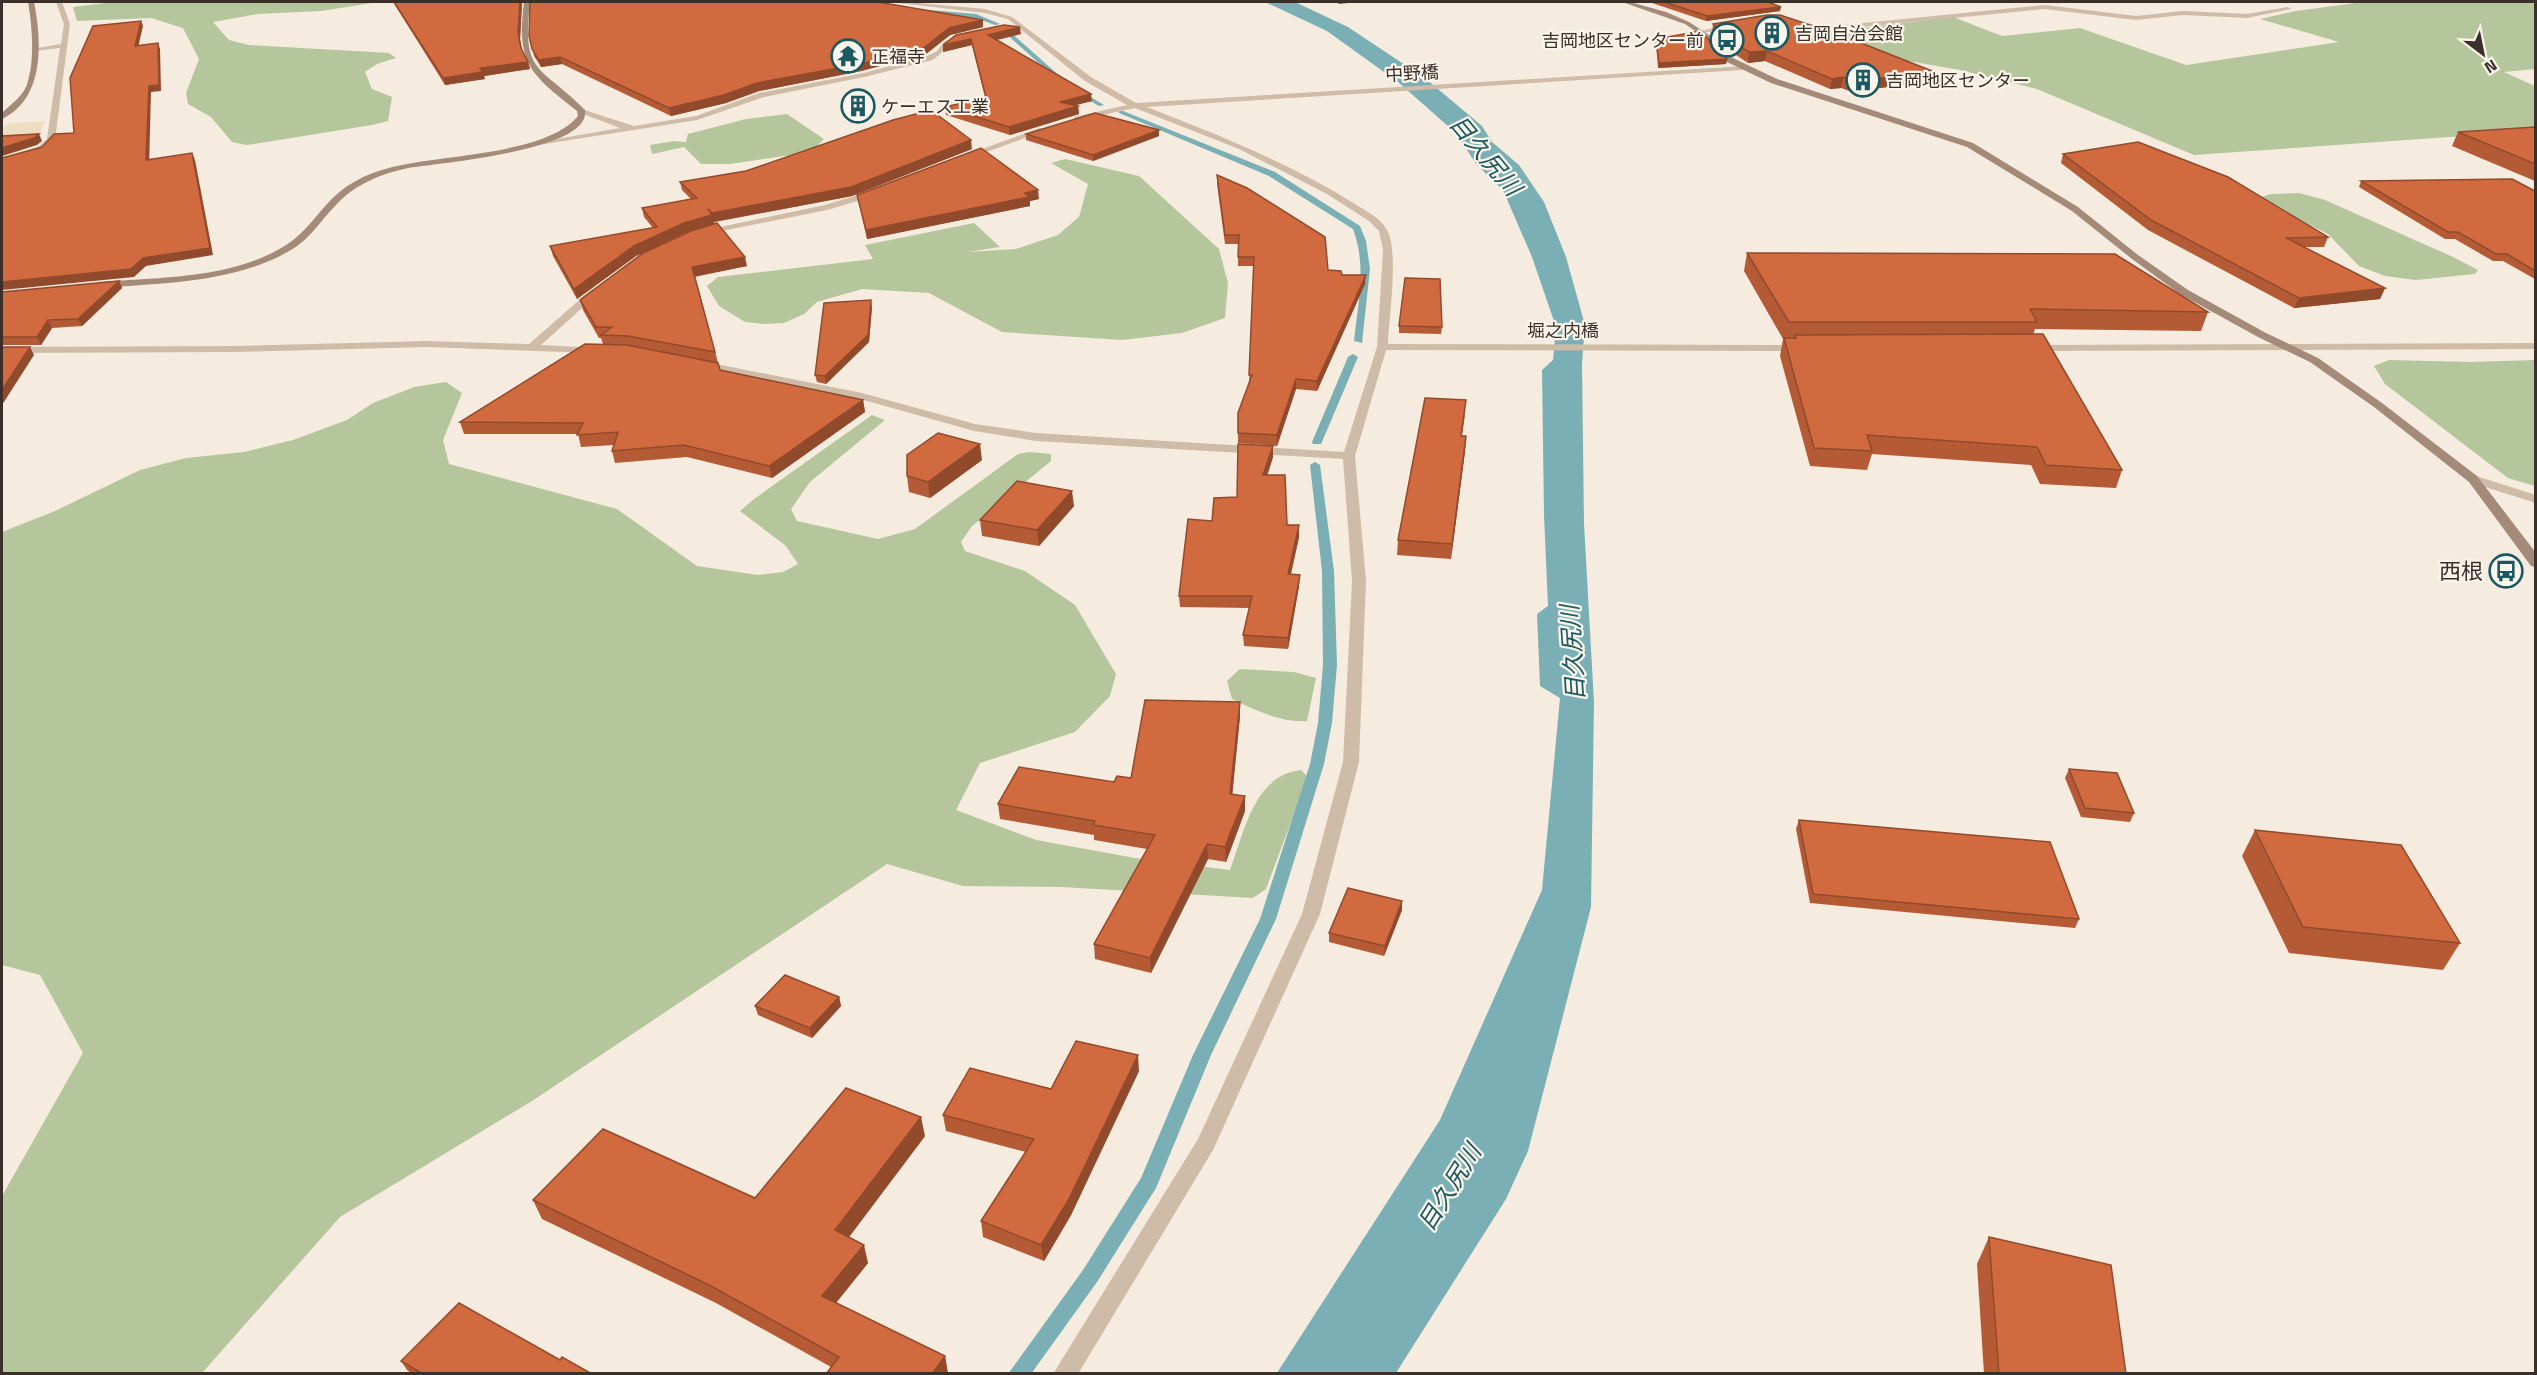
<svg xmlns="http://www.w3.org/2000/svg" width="2537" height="1375" font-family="'Titillium Web','Noto Sans JP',sans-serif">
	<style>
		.green { fill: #b6c69c }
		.plaza { fill: #eeddc3 }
		.water { fill: #7ab0b5 }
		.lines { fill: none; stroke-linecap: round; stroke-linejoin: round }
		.stream { fill: #7ab0b5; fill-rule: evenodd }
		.street { fill: #cfbca8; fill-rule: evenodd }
		.secondary { fill: #a38a79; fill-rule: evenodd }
		.wall { fill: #b45b36 }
		.shaded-wall { fill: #924a2c }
		.building { fill: #d16a3f; stroke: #924a2c; stroke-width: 1.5 }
		.labels { text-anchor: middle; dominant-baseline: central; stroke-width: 4.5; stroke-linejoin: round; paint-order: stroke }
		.far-poi-label { font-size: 18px; fill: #3b2f29; stroke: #fcf5eb; text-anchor: start }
		.far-street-label { font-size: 18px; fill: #3b2f29; stroke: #fcf5eb }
		.poi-label { font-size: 22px; fill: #3b2f29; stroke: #fcf5eb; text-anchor: end }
		.water-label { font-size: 24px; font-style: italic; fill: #1a5961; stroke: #fcf5eb }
	</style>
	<rect width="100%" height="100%" fill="#f5ebde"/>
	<g class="green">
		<polygon points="113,2 379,2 321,11 258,14 213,22 229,40 249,45 389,53 396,58 377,64 365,72 372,89 392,97 388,121 372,125 247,145 232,142 211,117 188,104 186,93 199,59 183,28 151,18 77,21 73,7"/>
		<polygon points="2363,2 2535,2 2535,69 2504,72 2535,86 2535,131 2194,155 2037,89 1960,70 1862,53 1822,33 1953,17 2002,36 2080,28 2186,65 2339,42 2260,19 2296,11"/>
		<polygon points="787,114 824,139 811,152 730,164 701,164 684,147 652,154 650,145 674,141 686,142 688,134 746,119"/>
		<polygon points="1065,159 1139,176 1219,249 1228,283 1225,318 1182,333 1122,340 1002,332 929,293 862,289 817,302 804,314 784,323 764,324 745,322 719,306 707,286 718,277 873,259 865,245 974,223 1000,247 968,252 1016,249 1058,235 1079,217 1088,184 1051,163"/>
		<polygon points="2299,193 2325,200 2453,257 2478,270 2475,274 2416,280 2385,276 2359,266 2328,234 2255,199 2271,194"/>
		<polygon points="2389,360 2470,362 2535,360 2535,486 2508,478 2385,384 2374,366"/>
		<path d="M 446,382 L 462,393 L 443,440 L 449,464 L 617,509 L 697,566 L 758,575 L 783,572 L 798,564 L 786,546 L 740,511 L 754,499 L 872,415 L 885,420 L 810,482 L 791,509 L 797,521 L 878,539 L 915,529 L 1018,454 L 1029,452 L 1051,454 L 1051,461 L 972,526 L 961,542 L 965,551 L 1025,571 L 1075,605 L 1116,674 L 1110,696 L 1075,732 L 980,763 L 956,810 L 1036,840 L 1135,858 L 1230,870 C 1244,833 1254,775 1301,770 L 1308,777 L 1266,889 L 1253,898 L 1061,887 L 963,886 L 887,864 L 532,1101 L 340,1217 L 202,1373 L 2,1374 L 2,1196 L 83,1053 L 40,975 L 2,965 L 2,532 L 55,511 L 140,470 L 186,458 L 244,452 L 293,440 L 347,420 L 373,403 L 414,387 Z"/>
		<path d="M 1240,669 L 1294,672 L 1316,678 L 1307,721 C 1282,723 1254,710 1232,699 L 1227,681 Z"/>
	</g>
	<polygon class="plaza" points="45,121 37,140 17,153 2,157 2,128 11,123"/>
	<polygon class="water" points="1265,2 1295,2 1348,27 1426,79 1482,126 1492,142 1519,165 1544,202 1566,257 1585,325 1582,363 1584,524 1594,702 1591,907 1528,1151 1506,1199 1396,1373 1277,1373 1440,1120 1542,890 1560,698 1540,686 1537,614 1548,606 1544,515 1542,370 1553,360 1556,327 1532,257 1503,190 1476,164 1457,134 1398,82 1327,31"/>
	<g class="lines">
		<g class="stream">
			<polygon points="918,9 976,14 1000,24 995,25 975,18 920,12"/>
			<polygon points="1004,30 1008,30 1063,79 1063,81 1059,81 1004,32"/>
			<polygon points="1075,90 1079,90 1104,105 1099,106 1075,92"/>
			<path d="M 1119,111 L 1123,111 L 1275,172 L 1360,226 L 1366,241 L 1370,269 L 1362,343 L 1354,341 C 1358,303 1367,266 1353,229 L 1269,176 L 1119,113 Z"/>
			<polygon points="1353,354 1358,357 1322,442 1321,444 1313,444 1312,442 1348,357"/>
			<polygon points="1315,462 1320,465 1334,571 1337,665 1332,723 1324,764 1276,919 1211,1055 1156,1188 1097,1282 1031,1374 1008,1374 1083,1270 1141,1178 1193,1055 1260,919 1310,764 1318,723 1323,665 1322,571 1310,465"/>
		</g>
		<g class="street">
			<polygon points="56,2 62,2 70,24 55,140 44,151 2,163 2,158 38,147 47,139 60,48 34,51 31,49 61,44 64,24"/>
			<path d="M 890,2 L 908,2 L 985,9 L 1012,17 L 1091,77 L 1136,103 L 1745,66 L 1742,70 L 1147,107 C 1218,135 1290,163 1355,204 C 1366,211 1381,218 1387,230 C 1399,250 1389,318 1388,344 L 1801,345 L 1806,348 L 1801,351 L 1386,350 L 1355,456 L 1366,581 L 1359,762 L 1320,914 L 1213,1150 L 1078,1374 L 1053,1374 L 1198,1139 L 1302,914 L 1343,762 L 1352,581 L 1343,459 L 1036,441 L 974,431 L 860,399 L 701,367 L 696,364 L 701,361 L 862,393 L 975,424 L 1036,433 L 1344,452 L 1377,347 L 1383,250 L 1379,231 L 1369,221 L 1327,194 L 1239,149 L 1135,108 L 1074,121 L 1074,117 L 1127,105 L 1085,81 L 1008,19 L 985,13 Z"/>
			<polygon points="2045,5 2136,16 2183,11 2247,14 2288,7 2291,9 2247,18 2183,15 2136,20 2045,9 1833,30 1799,25 1802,23 1833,26"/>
			<polygon points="1731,25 1733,28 1702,33 1699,31"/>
			<polygon points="967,34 969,37 949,43 940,54 933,60 864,77 764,97 697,120 532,146 528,144 620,128 578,112 578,108 634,126 696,116 759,93 864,73 927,56 936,52 945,41"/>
			<polygon points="1040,128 1047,130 970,158 963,156"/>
			<polygon points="878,189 881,190 881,194 827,210 702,235 697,232 825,205"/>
			<polygon points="592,289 601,291 541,345 598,348 598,352 594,353 427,347 232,352 2,353 2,347 232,346 427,341 529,344"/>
			<polygon points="2536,343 2536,349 2032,351 2027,348 2032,345"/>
			<polygon points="2473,475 2536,495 2536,503 2469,482 2467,479 2469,476"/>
		</g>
		<g class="secondary">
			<path d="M 28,2 L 34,2 C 42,41 45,99 2,119 L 2,113 C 11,104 25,95 28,81 C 35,58 32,25 28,2 Z"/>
			<path d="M 524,2 L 530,2 C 521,76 541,65 585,110 C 592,151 436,163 408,168 C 381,174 355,184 336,205 C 321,220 310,239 291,250 C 235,283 163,283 100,288 L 95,285 L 100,282 C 162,277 236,279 289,243 C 304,233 315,217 327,204 C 344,185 365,174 389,168 C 439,154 545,156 578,116 L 577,111 C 531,74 516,65 524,2 Z"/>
			<polygon points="1622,2 1630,2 1666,12 1689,22 1712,37 1719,47 1733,58 1777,79 1973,143 2078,207 2138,255 2188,290 2266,333 2318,358 2382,403 2477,476 2536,553 2536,567 2531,566 2469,482 2374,407 2310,362 2258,337 2180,294 2132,259 2072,211 1967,147 1771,83 1727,62 1714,49 1707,39 1685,24"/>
		</g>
	</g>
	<g class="wall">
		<polygon points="393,2 522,2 520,40 522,50 528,62 530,69 484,76 485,79 445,85"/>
		<polygon points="1649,2 1782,2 1773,3 1780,11 1706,21"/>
		<polygon points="1713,24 1932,71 1929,81 1852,92 1841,88 1830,89 1765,61 1748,63 1721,45 1712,34"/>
		<polygon points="983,27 950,35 926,54 861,71 759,91 726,103 671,116 562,64 541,67 534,56 529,36"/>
		<polygon points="1021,34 996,40 1092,101 1074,105 1078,106 1079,114 1010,135 946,115 945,107 985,97 972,45 943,52 943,45"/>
		<polygon points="1656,39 1727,59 1726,64 1658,68 1656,44"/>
		<polygon points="2535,127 2535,181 2452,146 2458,132"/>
		<polygon points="1026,134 1159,136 1093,161 1026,140"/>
		<polygon points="972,149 852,196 714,222 747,266 695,276 720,370 863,400 865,412 772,478 687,457 615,463 612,451 614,445 581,447 578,434 464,434 460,422 603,344 601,338 599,338 583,310 580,300 690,231 636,256 577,299 553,256 550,246 653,228 644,217 642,208 691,199 682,190 680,182"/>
		<polygon points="2063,154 2328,237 2324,247 2303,247 2385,288 2380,299 2294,308 2148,230 2061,163"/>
		<polygon points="1217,175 1328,270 1342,275 1365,284 1317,391 1296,389 1277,446 1238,443 1238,413 1249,385 1254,266 1238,266 1238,244 1225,244 1217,184"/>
		<polygon points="2361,181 2535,191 2535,279 2503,261 2493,261 2455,239 2445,239 2359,187"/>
		<polygon points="857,195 1039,199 1030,201 1030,206 867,239"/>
		<polygon points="1747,253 2208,312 2201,331 2035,329 2033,335 2122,470 2116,488 2040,484 2031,465 1872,454 1867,470 1810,466 1780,356 1783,339 1744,271"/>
		<polygon points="119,281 122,288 82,326 52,328 41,345 2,345 2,292"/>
		<polygon points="872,307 869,342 826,384 817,382 815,375"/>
		<polygon points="1399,326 1442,327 1441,334 1399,333"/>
		<polygon points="1465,414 1462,436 1466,436 1465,451 1451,559 1397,555 1398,540"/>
		<polygon points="1273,457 1267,475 1287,525 1299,525 1299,537 1291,574 1299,586 1288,649 1244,646 1243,635 1250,608 1180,607 1179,596 1212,521 1237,497"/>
		<polygon points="982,460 930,498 909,492 907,476"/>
		<polygon points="1074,506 1039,546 982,536 980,520"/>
		<polygon points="1240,716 1232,794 1245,811 1226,862 1208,859 1151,973 1095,959 1094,944 1147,849 1094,840 1094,835 1000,819 998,804 1131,778"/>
		<polygon points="2069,769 2134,813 2130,822 2081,817 2065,778"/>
		<polygon points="1799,820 2079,919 2075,928 1810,903 1796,829"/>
		<polygon points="2255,830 2460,943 2443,970 2289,953 2242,856"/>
		<polygon points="1402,910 1384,956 1329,942 1329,933"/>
		<polygon points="839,997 841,1006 812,1038 758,1015 755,1006"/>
		<polygon points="1139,1071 1071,1215 1044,1261 983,1237 981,1221 1026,1152 946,1131 943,1115 1051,1089"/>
		<polygon points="925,1136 849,1237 868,1263 836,1303 945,1356 948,1374 826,1374 831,1367 716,1303 542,1219 533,1200 755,1198"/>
		<polygon points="1989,1237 2126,1374 1984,1374 1977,1264"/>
		<polygon points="560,1360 592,1374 412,1374 407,1370 401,1361"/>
	</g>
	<g class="shaded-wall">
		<polygon points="520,2 522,2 520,40 523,55 518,33"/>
		<polygon points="1339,2 1359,2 1338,4"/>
		<polygon points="1781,7 1780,11 1706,21 1707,16"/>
		<polygon points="983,20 983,27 950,35 926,54 861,71 759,91 726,103 671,116 669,108 949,28"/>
		<polygon points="141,21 143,26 137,52 135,46"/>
		<polygon points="1020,27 1021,34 988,42 988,35"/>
		<polygon points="971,39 972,45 943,52 943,45"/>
		<polygon points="158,43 160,49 161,91 151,92 149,167 146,160 149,86"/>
		<polygon points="1767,51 1765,61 1748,63 1749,52"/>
		<polygon points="560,57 562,64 541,67 539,60"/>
		<polygon points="1727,59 1726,64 1658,68 1659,63"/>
		<polygon points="528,62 530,69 484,76 485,79 445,85 443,78 480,68"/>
		<polygon points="1932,71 1929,81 1852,92 1854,82"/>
		<polygon points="1843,77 1841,88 1830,89 1832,79"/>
		<polygon points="1091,94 1092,101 1061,109 1060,102"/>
		<polygon points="1078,106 1079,114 1010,135 1009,127"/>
		<polygon points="1159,130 1159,136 1093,161 1093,155"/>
		<polygon points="39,134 42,141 37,145 2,156 2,148"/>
		<polygon points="971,140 972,149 852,196 714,222 714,224 686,232 636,256 577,299 574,289 634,246 684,223 712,215 712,213"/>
		<polygon points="192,153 195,160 213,255 146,266 134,277 2,290 2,282"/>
		<polygon points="1038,190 1039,199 1030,201 1030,206 867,239 866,230"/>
		<polygon points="745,257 747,266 694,277 692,267"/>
		<polygon points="1366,275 1365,284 1317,391 1317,381"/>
		<polygon points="119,281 122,288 82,326 78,319"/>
		<polygon points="2385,288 2380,299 2294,308 2299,298"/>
		<polygon points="871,300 872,307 869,342 826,384 825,376"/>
		<polygon points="48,320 52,328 41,345 37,337"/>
		<polygon points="30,347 34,355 2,405 2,390"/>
		<polygon points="1296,379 1296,389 1277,446 1277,435"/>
		<polygon points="863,400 865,412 772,478 769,466"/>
		<polygon points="1466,436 1465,451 1451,559 1452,544"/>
		<polygon points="980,444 982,460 930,498 928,482"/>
		<polygon points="1273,446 1273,457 1264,486 1263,475"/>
		<polygon points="1072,491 1074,506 1039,546 1037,530"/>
		<polygon points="1299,525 1299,537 1288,586 1288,574"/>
		<polygon points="1300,575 1299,586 1288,649 1288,638"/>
		<polygon points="1240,702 1240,716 1231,808 1230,794"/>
		<polygon points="1245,796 1245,811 1226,862 1225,847"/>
		<polygon points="1207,844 1208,859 1151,973 1150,958"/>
		<polygon points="1402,901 1402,910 1384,956 1385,946"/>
		<polygon points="839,997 841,1006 812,1038 810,1028"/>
		<polygon points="1138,1055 1139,1071 1071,1215 1044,1261 1041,1245"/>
		<polygon points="921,1117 925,1136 840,1249 835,1230"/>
		<polygon points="864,1245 868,1263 827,1314 822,1296"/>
		<polygon points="945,1356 948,1374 932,1374"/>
	</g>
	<g class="building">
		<polygon points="394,2 520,2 518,33 521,48 528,62 480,68 483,72 443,78"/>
		<polygon points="530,2 878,2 983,20 949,28 925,47 860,64 757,83 724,95 669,108 560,57 539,60 532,49 529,36"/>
		<polygon points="1664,2 1768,2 1781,7 1707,16"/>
		<polygon points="1767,15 1780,15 1846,37 1932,71 1854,82 1843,77 1832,79 1767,51 1749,52 1722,35 1713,24"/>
		<polygon points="141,21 135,46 158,43 159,85 149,86 146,160 192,153 210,248 143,258 131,269 2,282 2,158 42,147 54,134 74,133 70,78 93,26"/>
		<polygon points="1004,25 1020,27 988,35 1091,94 1060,102 1078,106 1009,127 945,107 986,97 971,39 943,45 956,35"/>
		<polygon points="1700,31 1727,59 1659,63 1656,39"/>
		<polygon points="931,110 971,140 851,187 712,213 708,209 712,215 684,223 634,246 574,289 550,246 657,227 642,208 697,198 680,182 746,171 893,120"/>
		<polygon points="1095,113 1159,130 1093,155 1026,134"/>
		<polygon points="2535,127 2535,164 2458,132"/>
		<polygon points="39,134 34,138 2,148 2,136"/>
		<polygon points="2138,142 2228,177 2328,237 2286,238 2385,288 2299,298 2151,220 2063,154"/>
		<polygon points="981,148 1038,190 1025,193 1029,197 866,230 857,195"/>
		<polygon points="1217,175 1247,188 1325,237 1328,270 1341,271 1342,275 1366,275 1317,381 1296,379 1277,435 1238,433 1238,413 1252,375 1249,375 1254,257 1238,257 1239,235 1225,235"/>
		<polygon points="2512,179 2535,191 2535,271 2507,254 2496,254 2458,232 2448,232 2361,181"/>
		<polygon points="717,223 745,257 692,267 715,352 628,336 601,335 612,327 596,327 580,300 643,253 691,231"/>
		<polygon points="1747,253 2115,254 2208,312 2030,309 2037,322 1789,322"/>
		<polygon points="1405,278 1440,279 1442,327 1399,326"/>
		<polygon points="119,281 78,319 48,320 37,337 2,337 2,292"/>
		<polygon points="871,300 868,335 825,376 815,375 824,303"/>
		<polygon points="2043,334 2122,470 2046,465 2037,447 1867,435 1872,451 1814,448 1784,338 1796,338 1795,335"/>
		<polygon points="585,344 627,345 718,363 720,370 863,400 769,466 684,445 612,451 618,432 577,435 583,423 460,422"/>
		<polygon points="2,347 30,347 2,390"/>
		<polygon points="1425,398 1466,400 1461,436 1466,436 1452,544 1398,540"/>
		<polygon points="938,433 980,444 928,482 907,476 907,455"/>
		<polygon points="1238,444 1273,446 1263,475 1285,475 1287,525 1299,525 1288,574 1300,575 1288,638 1243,635 1252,596 1179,596 1188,519 1212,521 1214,498 1237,497"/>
		<polygon points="1017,481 1072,491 1037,530 980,520"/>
		<polygon points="1145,700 1240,702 1230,794 1245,796 1225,847 1207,844 1150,958 1094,944 1155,835 1093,825 1095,821 998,804 1019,767 1114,782 1117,776 1131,778"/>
		<polygon points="2069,769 2117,773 2134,813 2085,808"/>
		<polygon points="1799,820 2050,842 2079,919 1813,894"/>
		<polygon points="2255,830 2401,845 2460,943 2303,927"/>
		<polygon points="1348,888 1402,901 1385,946 1329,933"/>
		<polygon points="785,975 839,997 810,1028 755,1006"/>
		<polygon points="1076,1041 1138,1055 1069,1199 1041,1245 981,1221 1034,1139 943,1115 970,1068 1051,1089"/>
		<polygon points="846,1088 921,1117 835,1230 864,1245 822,1296 945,1356 932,1374 826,1374 839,1357 709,1285 533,1200 603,1129 755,1198"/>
		<polygon points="1989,1237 2111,1265 2126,1374 1999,1374"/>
		<polygon points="459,1303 560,1360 562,1357 592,1374 423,1374 401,1361"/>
	</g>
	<defs>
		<g id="building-ring" transform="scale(1.725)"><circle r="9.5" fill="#fcf5eb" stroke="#1a5961" stroke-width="1.5"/><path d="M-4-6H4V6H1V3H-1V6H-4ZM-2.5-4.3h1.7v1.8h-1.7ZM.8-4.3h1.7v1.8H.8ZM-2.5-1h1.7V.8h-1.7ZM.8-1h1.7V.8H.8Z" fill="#1a5961"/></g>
		<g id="bus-ring" transform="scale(1.725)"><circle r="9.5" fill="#fcf5eb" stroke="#1a5961" stroke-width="1.5"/><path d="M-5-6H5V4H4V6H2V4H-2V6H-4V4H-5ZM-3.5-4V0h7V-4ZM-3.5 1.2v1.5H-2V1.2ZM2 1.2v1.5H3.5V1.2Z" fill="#1a5961"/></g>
		<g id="temple-ring" transform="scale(1.725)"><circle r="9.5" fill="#fcf5eb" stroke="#1a5961" stroke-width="1.5"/><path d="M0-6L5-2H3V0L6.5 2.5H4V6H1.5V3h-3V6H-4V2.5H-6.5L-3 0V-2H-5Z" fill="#1a5961"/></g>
	</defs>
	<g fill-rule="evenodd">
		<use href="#building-ring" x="1772" y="33"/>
		<use href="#bus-ring" x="1727" y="40"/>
		<use href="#temple-ring" x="848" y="56"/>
		<use href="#building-ring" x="1863" y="80"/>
		<use href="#building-ring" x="858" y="106"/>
		<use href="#bus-ring" x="2506" y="571"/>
	</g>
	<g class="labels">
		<g class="far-poi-label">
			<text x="1795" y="33">吉岡自治会館</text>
			<text x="1704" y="40" text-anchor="end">吉岡地区センター前</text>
			<text x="871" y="56">正福寺</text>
			<text x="1886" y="80">吉岡地区センター</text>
			<text x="881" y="106">ケーエス工業</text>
		</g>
		<g class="far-street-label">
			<text transform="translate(1412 73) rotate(-3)">中野橋</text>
			<text x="1563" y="330">堀之内橋</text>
		</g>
		<g class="poi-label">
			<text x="2483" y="571">西根</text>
		</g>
		<g class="water-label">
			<text transform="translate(1486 155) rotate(50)">目久尻川</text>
			<text transform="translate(1572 653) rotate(-94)">目久尻川</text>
			<text transform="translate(1449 1187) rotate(-58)">目久尻川</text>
		</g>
	</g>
	<rect width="2537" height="1375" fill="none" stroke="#3b2f29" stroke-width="6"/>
	<g transform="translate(2483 54) rotate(148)" stroke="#fcf5eb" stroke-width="4.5" paint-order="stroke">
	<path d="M0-4.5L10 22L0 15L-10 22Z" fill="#3b2f29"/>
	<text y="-9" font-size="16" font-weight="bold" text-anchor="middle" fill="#3b2f29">N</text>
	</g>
</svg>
